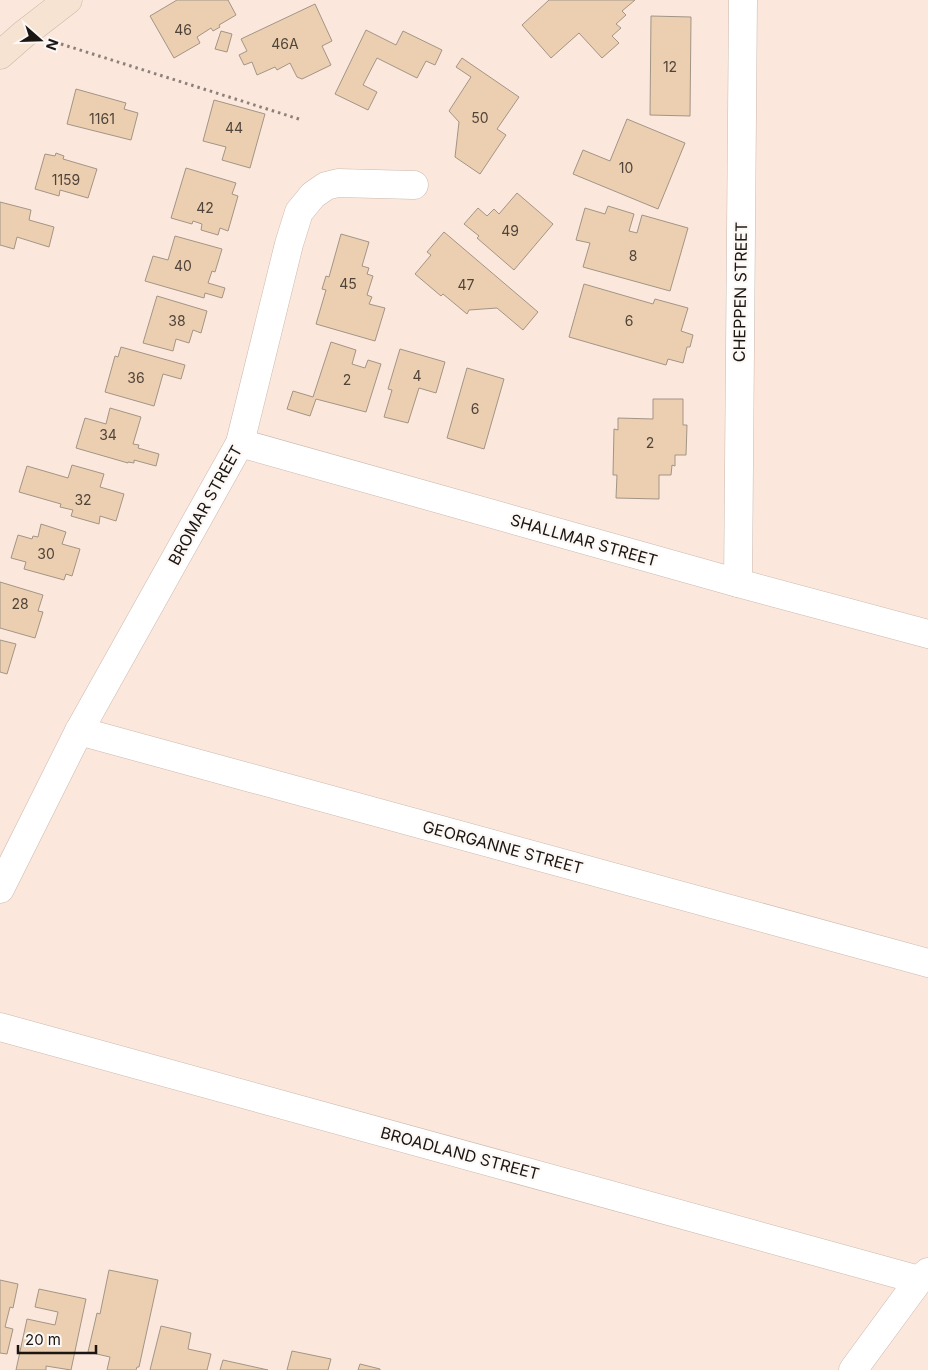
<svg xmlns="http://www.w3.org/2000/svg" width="928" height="1370" font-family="Inter,sans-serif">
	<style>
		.building { fill: #eccfb0; stroke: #a29586 }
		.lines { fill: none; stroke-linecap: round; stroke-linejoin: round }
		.minor-casing { stroke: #ccb9ae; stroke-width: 29 }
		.secondary-casing { stroke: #ccb9ae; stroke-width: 29 }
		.path { stroke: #8d8079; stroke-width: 3; stroke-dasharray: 2.5 4; stroke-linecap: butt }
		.minor { stroke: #fff; stroke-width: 28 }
		.secondary { stroke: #f6e3d2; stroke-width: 28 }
		.labels { text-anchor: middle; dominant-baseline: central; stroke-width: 4.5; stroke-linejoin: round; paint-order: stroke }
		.number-label { font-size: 14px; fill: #50443a }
		.street-label { font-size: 16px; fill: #1c1612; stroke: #fcf8f6 }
	</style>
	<rect width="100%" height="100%" fill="#fbe7dc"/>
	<g class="building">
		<polygon points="177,0 228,0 236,15 219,25 220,27 213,31 211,28 197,37 200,43 174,58 150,16"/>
		<polygon points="549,0 635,0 622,11 626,15 616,24 621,28 612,36 619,43 602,58 579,33 551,58 522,25"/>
		<polygon points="315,4 332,41 322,46 331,65 302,79 297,77 290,63 277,70 275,67 257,75 252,62 244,65 239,55 247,51 241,39"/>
		<polygon points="651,16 691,17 690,116 650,115"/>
		<polygon points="366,30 396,45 403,31 442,50 435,65 426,61 417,78 377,58 363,85 377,92 368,110 335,94"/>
		<polygon points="221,31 232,34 227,52 215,49"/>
		<polygon points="462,58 519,97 497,129 506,135 480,174 455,157 459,122 449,111 471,77 456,67"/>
		<polygon points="76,89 126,103 124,109 138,113 131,140 67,124"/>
		<polygon points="214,100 265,114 250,168 222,160 226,147 203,141"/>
		<polygon points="627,119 685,143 658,209 573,174 583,150 610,161"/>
		<polygon points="56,153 64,156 63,159 97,169 88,198 60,190 59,196 35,189 45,154 55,156"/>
		<polygon points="186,168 236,183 232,194 238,196 228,231 220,228 218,235 201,230 202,224 193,221 192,224 171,218"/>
		<polygon points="517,193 553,224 514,270 477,238 479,236 464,224 478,208 487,216 494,209 499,214"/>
		<polygon points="0,202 31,210 29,220 54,227 49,247 17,237 14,249 0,245"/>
		<polygon points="608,206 634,214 629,231 637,233 642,215 688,228 670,291 583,267 590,243 576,240 585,208 605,214"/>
		<polygon points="444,232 538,312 523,330 497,308 469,310 467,314 443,294 441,296 415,274 431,255 427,252"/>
		<polygon points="341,234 369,242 362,266 369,268 367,274 373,276 367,295 372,297 369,304 385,308 375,341 316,324 326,290 322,289 326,276 329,277"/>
		<polygon points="175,236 222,249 215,272 212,271 208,283 225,288 222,298 205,293 204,298 145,281 153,256 168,260"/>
		<polygon points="584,284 653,304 655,299 688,308 681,331 693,335 690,347 687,347 683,363 668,359 666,365 569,337"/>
		<polygon points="157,296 207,311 201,333 193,330 189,343 176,339 173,351 143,343"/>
		<polygon points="331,342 356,350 352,364 365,368 368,360 381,364 366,412 316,399 310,416 287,409 293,391 313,397"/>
		<polygon points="121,347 185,365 181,379 163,374 154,406 105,392 115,356 118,357"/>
		<polygon points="400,349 445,362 436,393 419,388 408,423 384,417 392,390 388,389"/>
		<polygon points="467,368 504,379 484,449 447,438"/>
		<polygon points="653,399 683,399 683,425 687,425 686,455 675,455 675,466 672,465 671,475 659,475 659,499 616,498 617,475 613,475 614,429 618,430 618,418 653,419"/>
		<polygon points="110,408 141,417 133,444 139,445 138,448 159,454 156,466 134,460 134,463 128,462 128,463 76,448 85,418 106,424"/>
		<polygon points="72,465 104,474 100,487 124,494 116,521 100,516 99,524 71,516 73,510 60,507 61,504 19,492 27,466 68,478"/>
		<polygon points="41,524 66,532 62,544 80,549 72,576 66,574 64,580 24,569 26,562 11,558 18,535 32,539 33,536 38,537"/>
		<polygon points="0,582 43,595 38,611 43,612 35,638 0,628"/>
		<polygon points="0,640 16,644 7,674 0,672"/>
		<polygon points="109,1270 158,1280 139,1367 137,1367 136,1370 107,1370 110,1357 88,1352 97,1313 100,1314"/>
		<polygon points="0,1280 18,1284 13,1308 10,1307 5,1327 13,1329 7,1354 0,1353"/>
		<polygon points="39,1289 86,1299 71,1370 46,1366 46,1370 16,1370 27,1319 55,1325 58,1312 35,1307"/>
		<polygon points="161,1326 191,1333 188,1349 211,1354 207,1370 150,1370"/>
		<polygon points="292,1351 331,1359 328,1370 287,1370"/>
		<polygon points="223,1360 268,1370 220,1370"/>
		<polygon points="360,1364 380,1369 380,1370 358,1370"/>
	</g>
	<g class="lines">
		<g class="minor-casing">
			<g id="minor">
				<polyline points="240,443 738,583 928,634"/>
				<polyline points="738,583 743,0"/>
				<polyline points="79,731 928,963"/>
				<polyline points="0,889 79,731 240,443 289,244 299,212 313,195 326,186 338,183 414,185"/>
				<polyline points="0,1027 919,1280"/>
				<polyline points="853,1370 919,1280 928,1272"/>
			</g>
		</g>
		<g class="secondary-casing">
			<polyline id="secondary" points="0,55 24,34 68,0"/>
		</g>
		<polyline class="path" points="61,44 302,120"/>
		<use href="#minor" class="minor"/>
		<use href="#secondary" class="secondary"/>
	</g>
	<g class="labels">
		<g class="number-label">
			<text x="183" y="29">46</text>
			<text x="285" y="43">46A</text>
			<text x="670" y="66">12</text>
			<text x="480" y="117">50</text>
			<text x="102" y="118">1161</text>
			<text x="234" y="127">44</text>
			<text x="626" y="167">10</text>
			<text x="66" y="179">1159</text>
			<text x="205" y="207">42</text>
			<text x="510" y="230">49</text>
			<text x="633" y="255">8</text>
			<text x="183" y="265">40</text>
			<text x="348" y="283">45</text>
			<text x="466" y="284">47</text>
			<text x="177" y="320">38</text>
			<text x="629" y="320">6</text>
			<text x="417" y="375">4</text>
			<text x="136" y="377">36</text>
			<text x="347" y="379">2</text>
			<text x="475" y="408">6</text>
			<text x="108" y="434">34</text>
			<text x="650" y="442">2</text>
			<text x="83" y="499">32</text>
			<text x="46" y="553">30</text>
			<text x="20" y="603">28</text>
		</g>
		<g class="street-label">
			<text transform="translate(740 292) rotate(-89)">CHEPPEN STREET</text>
			<text transform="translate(205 505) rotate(-61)">BROMAR STREET</text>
			<text transform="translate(584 540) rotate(16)">SHALLMAR STREET</text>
			<text transform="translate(503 847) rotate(15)">GEORGANNE STREET</text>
			<text transform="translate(460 1153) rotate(15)">BROADLAND STREET</text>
		</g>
	</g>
	<g transform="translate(40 40) rotate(110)" stroke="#fcf8f6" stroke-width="4" paint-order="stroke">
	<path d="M0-4L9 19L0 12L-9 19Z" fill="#1c1612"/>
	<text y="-8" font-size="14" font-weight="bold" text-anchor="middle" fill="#1c1612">N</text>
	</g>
	<path d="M18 1345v8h78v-8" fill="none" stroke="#1c1612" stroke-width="2.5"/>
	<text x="25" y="1345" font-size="15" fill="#1c1612" stroke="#fcf8f6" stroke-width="4" paint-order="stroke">20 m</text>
</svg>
